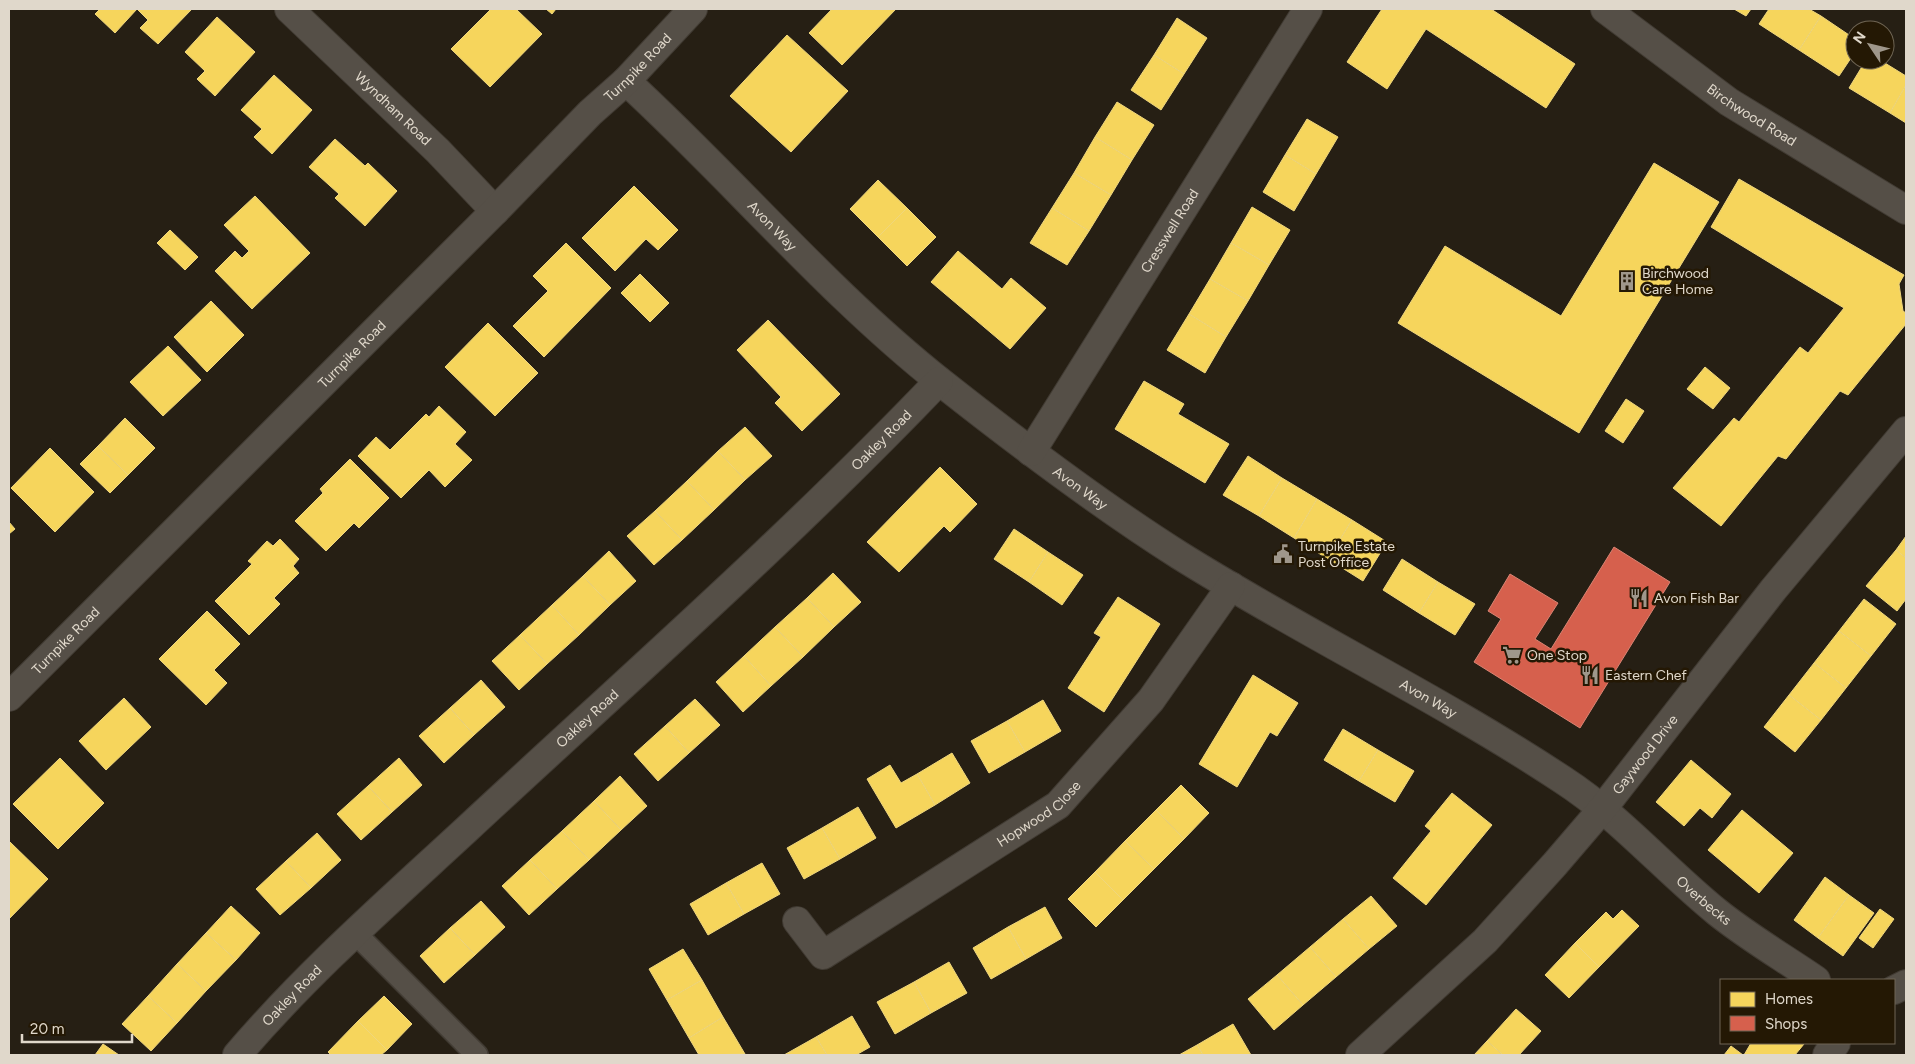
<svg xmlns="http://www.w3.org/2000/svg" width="1915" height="1064" font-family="Figtree,sans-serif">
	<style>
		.homes { fill: #f6d55c; stroke: #efd67d }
		.shops { fill: #d6604d; stroke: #d98473 }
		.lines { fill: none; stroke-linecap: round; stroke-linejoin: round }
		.service-casing { stroke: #413b33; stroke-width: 24 }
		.minor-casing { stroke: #413b33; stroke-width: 30 }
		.tertiary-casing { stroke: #413b33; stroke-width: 30 }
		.service { stroke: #554f47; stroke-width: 21 }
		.minor { stroke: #554f47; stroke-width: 28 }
		.tertiary { stroke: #554f47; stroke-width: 28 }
		.labels { text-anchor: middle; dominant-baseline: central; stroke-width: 5; stroke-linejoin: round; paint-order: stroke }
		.street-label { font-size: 14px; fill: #e0d8cb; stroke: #241804 }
		.poi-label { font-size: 14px; fill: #e0d8cb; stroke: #241804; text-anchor: start }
	</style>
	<rect width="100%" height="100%" fill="#261f14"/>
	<g class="homes">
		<polygon points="100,9 192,9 158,44 140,28 148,20 137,9 115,33 95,14"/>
		<polygon points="491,9 516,9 542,34 490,87 451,49"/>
		<polygon points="546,9 556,9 552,14"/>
		<polygon points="832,9 896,9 842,65 809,33"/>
		<polygon points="1382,9 1491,9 1575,64 1546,108 1426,29 1387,89 1347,62"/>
		<polygon points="1734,9 1751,9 1746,16"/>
		<polygon points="1769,9 1809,9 1821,16 1799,50 1759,24"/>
		<polygon points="1821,16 1855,39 1855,52 1839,76 1799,50"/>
		<polygon points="217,17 255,52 215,96 197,79 205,71 185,52"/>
		<polygon points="1177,18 1207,38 1184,74 1154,55"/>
		<polygon points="787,35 848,91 791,152 730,96"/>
		<polygon points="1154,55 1184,74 1161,110 1131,90"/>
		<polygon points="1866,60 1880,60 1906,76 1906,85 1890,113 1849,88"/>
		<polygon points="274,75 312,110 272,154 254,137 262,129 241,110"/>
		<polygon points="1906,85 1906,123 1890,113"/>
		<polygon points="1117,102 1154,125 1132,160 1095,137"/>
		<polygon points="1307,119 1338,137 1316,174 1285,155"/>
		<polygon points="1095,137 1132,160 1111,195 1074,173"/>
		<polygon points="335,139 365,166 368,163 397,191 365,226 335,198 339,194 309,167"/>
		<polygon points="1285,155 1316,174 1294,211 1263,192"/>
		<polygon points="1654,163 1719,202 1579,433 1398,323 1445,246 1561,316"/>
		<polygon points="1074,173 1111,195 1089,231 1052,208"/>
		<polygon points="1739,179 1904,275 1899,284 1903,311 1906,313 1906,324 1848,395 1840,391 1786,459 1778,456 1721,526 1673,488 1734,418 1739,422 1800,347 1808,353 1844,308 1711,227"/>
		<polygon points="878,180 907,208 878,237 850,209"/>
		<polygon points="634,186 678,230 658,250 646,239 615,271 582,238"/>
		<polygon points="255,196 310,253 252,309 215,271 235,251 242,258 249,251 224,225"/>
		<polygon points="1252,207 1290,230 1269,265 1231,243"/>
		<polygon points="907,208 936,237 907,266 878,237"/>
		<polygon points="1052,208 1089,231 1067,265 1030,243"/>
		<polygon points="170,230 198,257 185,270 157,243"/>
		<polygon points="566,243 611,288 544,357 513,326 548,291 533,276"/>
		<polygon points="1231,243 1269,265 1248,301 1210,279"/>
		<polygon points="958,251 1002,289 1011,278 1046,308 1010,349 931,282"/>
		<polygon points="640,274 669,303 650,322 621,293"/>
		<polygon points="1210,279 1248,301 1226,337 1189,314"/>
		<polygon points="211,301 244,335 207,372 174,337"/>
		<polygon points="1189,314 1226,337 1205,373 1167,350"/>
		<polygon points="768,320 840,394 802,431 775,403 781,397 737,350"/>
		<polygon points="488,323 538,373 495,416 445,367"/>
		<polygon points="168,346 201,380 163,416 130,382"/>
		<polygon points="1705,367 1730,388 1713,409 1687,389"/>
		<polygon points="1144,381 1184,404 1178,414 1229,444 1205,483 1115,429"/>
		<polygon points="1626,399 1644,411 1623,443 1605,431"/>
		<polygon points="439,406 466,432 455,444 472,460 445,487 429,470 401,498 358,456 376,437 390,450 426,414 429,417"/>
		<polygon points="125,418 155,448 128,475 98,446"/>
		<polygon points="745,427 772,456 745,480 718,451"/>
		<polygon points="98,446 128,475 110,493 80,464"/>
		<polygon points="50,448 94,492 55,532 11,488"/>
		<polygon points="718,451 745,480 714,510 687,481"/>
		<polygon points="1248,456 1282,478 1259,516 1223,495"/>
		<polygon points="350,459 389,498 359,528 354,523 326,551 295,521 323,493 320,489"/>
		<polygon points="940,467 977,504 950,532 944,526 899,572 867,542"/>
		<polygon points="1282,478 1317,499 1294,538 1259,516"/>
		<polygon points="687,481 714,510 682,540 655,511"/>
		<polygon points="1317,499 1352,520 1328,559 1294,538"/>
		<polygon points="655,511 682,540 654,565 627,536"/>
		<polygon points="1352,520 1387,542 1363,581 1328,559"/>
		<polygon points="9,522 15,529 9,534"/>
		<polygon points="1014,529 1048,552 1029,582 994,559"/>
		<polygon points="1906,536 1906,558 1896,550"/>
		<polygon points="280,539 299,559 293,566 299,573 274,598 280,604 249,635 215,601 252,564 248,561 267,541 273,546"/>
		<polygon points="1896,550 1906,558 1906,599 1897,611 1866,586"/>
		<polygon points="609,551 636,581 610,605 583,576"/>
		<polygon points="1048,552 1083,575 1062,605 1029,582"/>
		<polygon points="1402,559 1438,582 1419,613 1383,590"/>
		<polygon points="833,573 861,602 834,627 807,598"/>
		<polygon points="583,576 610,605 579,635 552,605"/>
		<polygon points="1438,582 1475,604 1455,635 1419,613"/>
		<polygon points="1118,597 1160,624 1104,712 1068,688 1101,637 1094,633"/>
		<polygon points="807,598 834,627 803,657 775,627"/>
		<polygon points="1864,599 1896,624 1871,656 1839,631"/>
		<polygon points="552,605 579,635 547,664 520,635"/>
		<polygon points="207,611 240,644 214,670 227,683 206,705 159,659"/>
		<polygon points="775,627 803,657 771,686 744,656"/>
		<polygon points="1839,631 1871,656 1846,688 1814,663"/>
		<polygon points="520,635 547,664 519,690 492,661"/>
		<polygon points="744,656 771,686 743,712 716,682"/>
		<polygon points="1814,663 1846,688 1821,720 1789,695"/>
		<polygon points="1253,675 1298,703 1277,736 1270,732 1237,787 1199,764"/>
		<polygon points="481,680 505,707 474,735 450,708"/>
		<polygon points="1789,695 1821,720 1795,752 1764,727"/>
		<polygon points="124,698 151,727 106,770 79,741"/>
		<polygon points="695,699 720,725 689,753 665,726"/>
		<polygon points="1043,700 1061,731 1025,752 1007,721"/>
		<polygon points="450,708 474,735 444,763 419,736"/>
		<polygon points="1007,721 1025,752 989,773 971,741"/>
		<polygon points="665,726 689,753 658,781 634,754"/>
		<polygon points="1343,729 1378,750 1359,781 1324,760"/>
		<polygon points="1378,750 1414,771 1395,802 1359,781"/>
		<polygon points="952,753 970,783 935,805 917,774"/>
		<polygon points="60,758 104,803 58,849 13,804"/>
		<polygon points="399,758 422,785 392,812 368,786"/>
		<polygon points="1691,760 1731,794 1712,818 1700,808 1684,826 1656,802"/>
		<polygon points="890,765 901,783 917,774 935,805 896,828 867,779"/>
		<polygon points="620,776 647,806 621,830 594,801"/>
		<polygon points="1181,785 1209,813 1184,839 1156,810"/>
		<polygon points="368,786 392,812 361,840 337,814"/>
		<polygon points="1452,793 1492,825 1426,905 1393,878 1431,831 1425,826"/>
		<polygon points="594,801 621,830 589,860 562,831"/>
		<polygon points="858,807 876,838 840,859 822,828"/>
		<polygon points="1156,810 1184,839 1154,869 1125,841"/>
		<polygon points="1742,810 1793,853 1759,893 1708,850"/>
		<polygon points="822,828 840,859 804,879 787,848"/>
		<polygon points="562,831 589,860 557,889 530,860"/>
		<polygon points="317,833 341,860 311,888 286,861"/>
		<polygon points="1125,841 1154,869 1123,900 1095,872"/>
		<polygon points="10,842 48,879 9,919 9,844"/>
		<polygon points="530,860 557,889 529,915 502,886"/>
		<polygon points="286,861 311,888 280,915 256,889"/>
		<polygon points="762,863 780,894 744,914 726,883"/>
		<polygon points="1095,872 1123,900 1096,927 1068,899"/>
		<polygon points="1825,877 1849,895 1818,938 1794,920"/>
		<polygon points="726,883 744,914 708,935 690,904"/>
		<polygon points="1849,895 1874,913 1843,956 1818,938"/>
		<polygon points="1371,896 1397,926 1369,949 1343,919"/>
		<polygon points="481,901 505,927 475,955 450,928"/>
		<polygon points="231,906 260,933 236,960 206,933"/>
		<polygon points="1045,907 1062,938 1026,959 1008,927"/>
		<polygon points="1880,909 1894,919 1873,948 1859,938"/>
		<polygon points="1622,910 1639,926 1599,967 1575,943 1606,912 1613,919"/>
		<polygon points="1343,919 1369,949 1336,977 1310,947"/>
		<polygon points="1008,927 1026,959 991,979 973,948"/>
		<polygon points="450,928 475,955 444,983 420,956"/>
		<polygon points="206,933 236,960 206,991 177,964"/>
		<polygon points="1575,943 1599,967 1569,998 1545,975"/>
		<polygon points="1310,947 1336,977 1303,1005 1277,975"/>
		<polygon points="683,949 702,980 667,1000 649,969"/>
		<polygon points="949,962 967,993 931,1013 914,982"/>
		<polygon points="177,964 206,991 177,1023 148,996"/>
		<polygon points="1277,975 1303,1005 1274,1030 1248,999"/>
		<polygon points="702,980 723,1017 689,1038 667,1000"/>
		<polygon points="914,982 931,1013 895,1034 877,1002"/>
		<polygon points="148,996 177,1023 151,1051 122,1024"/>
		<polygon points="384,996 412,1024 387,1050 358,1021"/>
		<polygon points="1516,1009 1541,1031 1519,1055 1503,1055 1487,1041"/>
		<polygon points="852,1016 870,1047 856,1055 827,1055 816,1037"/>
		<polygon points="723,1017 745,1054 699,1055 689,1038"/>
		<polygon points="358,1021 387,1050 381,1055 331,1055 328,1052"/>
		<polygon points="1233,1024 1251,1055 1203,1055 1197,1045"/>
		<polygon points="816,1037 827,1055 784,1055"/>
		<polygon points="1487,1041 1503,1055 1474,1055"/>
		<polygon points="1751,1043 1802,1043 1804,1044 1795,1055 1744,1055"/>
		<polygon points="103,1044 119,1055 95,1055"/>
		<polygon points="1197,1045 1203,1055 1179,1055"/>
		<polygon points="1731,1046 1743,1055 1744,1055 1724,1055"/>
	</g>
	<polygon class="shops" points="1614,547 1670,582 1580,728 1474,662 1501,619 1488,611 1510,574 1558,603 1535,639 1551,649"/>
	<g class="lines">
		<g class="service-casing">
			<polyline id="service" points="355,933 477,1055"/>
		</g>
		<g class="minor-casing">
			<g id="minor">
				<path id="s1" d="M 289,9 L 438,151 L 495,211"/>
				<path id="s2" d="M 1605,9 L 1729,102 L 1906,210"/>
				<path id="s3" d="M 626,81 C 733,179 827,292 942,383 C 1018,443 1097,503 1179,555 C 1305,634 1439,698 1563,780 C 1620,817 1664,869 1717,912 C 1748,937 1784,958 1816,980"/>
				<path id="s4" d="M 1031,452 L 1308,9"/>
				<path id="s5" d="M 797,921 L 823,955 L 1058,805 L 1151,700 L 1231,586"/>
				<polyline points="1894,990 1906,984"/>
				<path id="s6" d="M 237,1055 C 307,973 388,902 467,829 C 626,681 789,538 939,381"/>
				<path id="s7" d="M 1360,1055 L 1485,941 L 1555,864 L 1603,808 L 1773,590 L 1906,431"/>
				<polyline points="1827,1055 1836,1043"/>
			</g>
		</g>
		<g class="tertiary-casing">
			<g id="tertiary">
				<path id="s8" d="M 9,697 L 495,211 L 590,113 L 626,81 L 693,9"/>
			</g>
		</g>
		<use href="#service" class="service"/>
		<use href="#minor" class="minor"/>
		<use href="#tertiary" class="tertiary"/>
	</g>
	<defs>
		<g id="building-bare" transform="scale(1.5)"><path d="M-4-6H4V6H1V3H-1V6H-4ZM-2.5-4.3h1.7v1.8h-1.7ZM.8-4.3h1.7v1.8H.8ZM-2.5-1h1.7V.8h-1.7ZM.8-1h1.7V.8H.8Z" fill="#9f978b" stroke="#241804" stroke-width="2.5" paint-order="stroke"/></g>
		<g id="civic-bare" transform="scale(1.5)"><path d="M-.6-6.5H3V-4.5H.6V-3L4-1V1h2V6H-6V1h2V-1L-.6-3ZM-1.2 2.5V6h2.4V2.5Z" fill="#9f978b" stroke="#241804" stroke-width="2.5" paint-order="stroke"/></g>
		<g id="restaurant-bare" transform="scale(1.5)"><path d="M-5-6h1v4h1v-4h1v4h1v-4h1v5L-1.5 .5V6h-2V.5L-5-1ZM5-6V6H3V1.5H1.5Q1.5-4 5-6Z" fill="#9f978b" stroke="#241804" stroke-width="2.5" paint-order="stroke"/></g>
		<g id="supermarket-bare" transform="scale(1.5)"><path d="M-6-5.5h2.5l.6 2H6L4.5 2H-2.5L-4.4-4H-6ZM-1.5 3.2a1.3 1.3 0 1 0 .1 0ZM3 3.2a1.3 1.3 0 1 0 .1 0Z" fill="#9f978b" stroke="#241804" stroke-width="2.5" paint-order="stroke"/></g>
	</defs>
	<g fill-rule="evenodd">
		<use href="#building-bare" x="1627" y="281"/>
		<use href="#civic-bare" x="1283" y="554"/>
		<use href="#restaurant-bare" x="1639" y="598"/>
		<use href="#supermarket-bare" x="1512" y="655"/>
		<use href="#restaurant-bare" x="1590" y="675"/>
	</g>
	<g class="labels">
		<g class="street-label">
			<text stroke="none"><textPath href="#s8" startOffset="890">Turnpike Road</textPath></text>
			<text stroke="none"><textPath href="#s1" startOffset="144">Wyndham Road</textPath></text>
			<text stroke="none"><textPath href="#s2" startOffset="181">Birchwood Road</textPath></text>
			<text stroke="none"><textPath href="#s3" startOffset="206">Avon Way</textPath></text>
			<text stroke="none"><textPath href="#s4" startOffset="261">Cresswell Road</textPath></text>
			<text stroke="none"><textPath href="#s8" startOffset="485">Turnpike Road</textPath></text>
			<text stroke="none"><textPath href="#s6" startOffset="891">Oakley Road</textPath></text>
			<text stroke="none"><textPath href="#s3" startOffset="611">Avon Way</textPath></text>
			<text stroke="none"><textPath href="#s8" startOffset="80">Turnpike Road</textPath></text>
			<text stroke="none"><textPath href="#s3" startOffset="1018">Avon Way</textPath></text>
			<text stroke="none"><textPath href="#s6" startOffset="486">Oakley Road</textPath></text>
			<text stroke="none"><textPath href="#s7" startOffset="415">Gaywood Drive</textPath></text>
			<text stroke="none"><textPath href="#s5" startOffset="301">Hopwood Close</textPath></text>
			<text stroke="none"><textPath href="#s3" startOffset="1361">Overbecks</textPath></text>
			<text stroke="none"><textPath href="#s6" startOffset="81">Oakley Road</textPath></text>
		</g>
		<g class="poi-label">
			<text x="1642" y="273">Birchwood<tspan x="1642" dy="16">Care Home</tspan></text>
			<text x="1298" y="546">Turnpike Estate<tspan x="1298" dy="16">Post Office</tspan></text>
			<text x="1654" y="598">Avon Fish Bar</text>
			<text x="1527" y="655">One Stop</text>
			<text x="1605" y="675">Eastern Chef</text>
		</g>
	</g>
	<rect width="1915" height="1064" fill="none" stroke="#e0d8cb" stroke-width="20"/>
	<rect x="1720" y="979" width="175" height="65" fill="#241804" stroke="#6f6554"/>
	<rect x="1730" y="992" width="25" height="15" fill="#f6d55c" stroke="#6f6554"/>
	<text x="1765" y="1004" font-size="15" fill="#e0d8cb">Homes</text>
	<rect x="1730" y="1016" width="25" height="15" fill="#d6604d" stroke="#6f6554"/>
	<text x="1765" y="1029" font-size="15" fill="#e0d8cb">Shops</text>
	<g transform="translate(1870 45) rotate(305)"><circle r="24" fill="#241804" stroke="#6f6554"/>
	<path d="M0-4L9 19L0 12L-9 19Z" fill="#9f978b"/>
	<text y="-8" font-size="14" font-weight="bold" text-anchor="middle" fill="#e0d8cb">N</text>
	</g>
	<path d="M22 1034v8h110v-8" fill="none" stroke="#e0d8cb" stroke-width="2.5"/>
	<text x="30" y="1034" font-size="15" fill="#e0d8cb" stroke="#241804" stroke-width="4" paint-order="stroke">20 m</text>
</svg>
